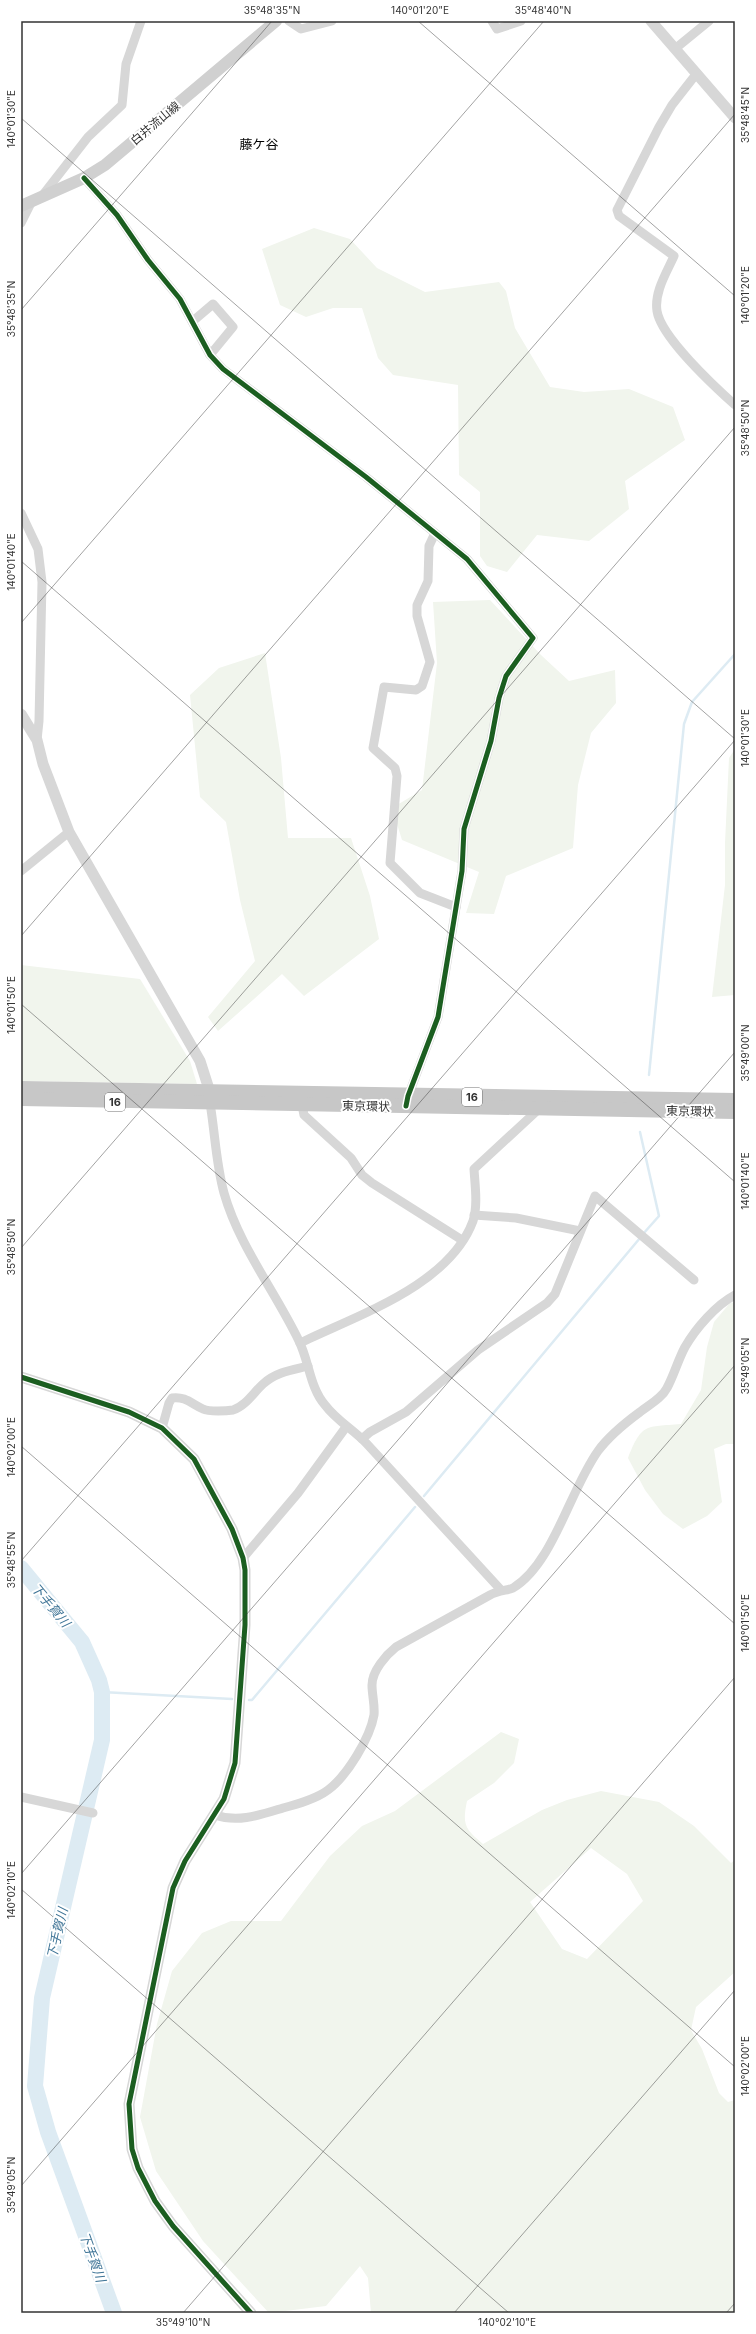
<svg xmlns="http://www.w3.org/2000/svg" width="756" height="2334" font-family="Inter,'Noto Sans JP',sans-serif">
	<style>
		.green { fill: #f1f5ed; fill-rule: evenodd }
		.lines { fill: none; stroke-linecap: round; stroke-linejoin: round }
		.stream { stroke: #ddebf3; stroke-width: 2.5 }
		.river { stroke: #ddebf3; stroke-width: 16 }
		.minor { stroke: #d7d7d7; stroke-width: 9 }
		.tertiary { stroke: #d7d7d7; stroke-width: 11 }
		.secondary { stroke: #d0d0d0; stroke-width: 12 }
		.trunk { stroke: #c7c7c7; stroke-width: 14 }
		.cycleway-casing { stroke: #fff; stroke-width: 8 }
		.cycleway { stroke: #1b5e20; stroke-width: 5 }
		.ticks { fill: none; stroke: #333; stroke-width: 1; stroke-opacity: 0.45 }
		.labels { text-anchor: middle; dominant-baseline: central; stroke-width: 4; stroke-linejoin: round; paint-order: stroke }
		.shield { fill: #fff; stroke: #707070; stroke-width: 1 }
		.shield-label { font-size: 11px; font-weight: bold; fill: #333 }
		.street-label { font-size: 12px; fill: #333; stroke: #fff }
		.neighbourhood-label { font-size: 13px; fill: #000; stroke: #fff }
		.water-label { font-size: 13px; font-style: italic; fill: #3f7597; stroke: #fff }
		.neatline { fill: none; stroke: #333; stroke-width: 1.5 }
		.ticks-label { font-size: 10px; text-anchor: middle; fill: #333 }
	</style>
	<rect width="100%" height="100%" fill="#fff"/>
	<g class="green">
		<polygon points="314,228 350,239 377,268 425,292 499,282 506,291 515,328 550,387 584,392 629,389 673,407 685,440 625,481 629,509 589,541 537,535 507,572 487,566 480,556 480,492 459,475 458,385 393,375 378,358 362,308 333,308 306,317 280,305 262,249"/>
		<polygon points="490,600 541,655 569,681 615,670 616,703 591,733 578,785 573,848 506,876 494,914 466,913 479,872 402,840 392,808 422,790 437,663 433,602"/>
		<polygon points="265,653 281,758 288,838 351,838 370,896 379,939 304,996 282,974 218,1031 208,1017 255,961 240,900 226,822 200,797 190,695 219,668"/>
		<polygon points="735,749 735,995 712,997 725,885 725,843 729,758"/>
		<polygon points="21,965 140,979 190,1061 197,1084 21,1081"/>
		<path d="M 735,1302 L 735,1444 L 726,1444 L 714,1449 L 722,1502 L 707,1516 L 683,1529 L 663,1514 L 645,1490 L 628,1458 C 642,1423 645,1427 681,1424 L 701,1390 L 707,1347 L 714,1322 L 730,1303 Z"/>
		<path d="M 501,1732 L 519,1739 L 514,1763 L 494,1783 L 467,1801 C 462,1825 465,1829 483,1844 L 542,1810 L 567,1800 L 601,1791 L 659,1802 L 694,1826 L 731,1863 L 735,1860 L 735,1972 L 696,2007 L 691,2030 L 702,2049 L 719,2093 L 728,2102 L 735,2100 L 735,2313 L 371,2313 L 368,2278 L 360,2266 L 326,2306 L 269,2313 L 203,2241 L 156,2171 L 140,2117 L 157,2024 L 172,1971 L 202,1933 L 231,1921 L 281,1921 L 330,1856 L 362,1826 L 395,1811 ZM 591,1848 L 627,1874 L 643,1901 L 587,1959 L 562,1949 L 530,1902 Z"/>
	</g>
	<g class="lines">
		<g class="stream">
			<polyline points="649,1075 684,724 692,702 735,654"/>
			<polyline points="640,1132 659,1216 643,1234"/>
			<polyline points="424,1496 640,1238"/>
			<polyline points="102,1692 232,1699"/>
			<polyline points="249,1700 252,1700 415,1507"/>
		</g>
		<polyline class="river" points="21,1568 82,1642 99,1680 102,1692 102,1740 42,1998 35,2086 48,2132 114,2313"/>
		<g class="minor">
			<polyline points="289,21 301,29 332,21"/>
			<polyline points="492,21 497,29 521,21"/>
			<polyline points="676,48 709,21"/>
			<path d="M 697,73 L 672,105 L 659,127 L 617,210 L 619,216 L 674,256 C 667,272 654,292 657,311 C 661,337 715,387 735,405"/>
			<polyline points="84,178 117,215 148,260 180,299 210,355 223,369 366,477 467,559 533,638 506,676 499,698 491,741 464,829 462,871 438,1017 407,1099"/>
			<polyline points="42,196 88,137 122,105 126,64 141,21"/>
			<polyline points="21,223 31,203"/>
			<polyline points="193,321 213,304 233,327 210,355"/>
			<polyline points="21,513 38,549 42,582 39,721 37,740"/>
			<polyline points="435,533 429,546 428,581 417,605 417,616 430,662 422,686 416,690 384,687 373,748 395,768 397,776 390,863 420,893 456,907"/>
			<polyline points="21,871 69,832"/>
			<path d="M 210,1103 C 215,1133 216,1164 224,1193 C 239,1246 275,1291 299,1341 C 309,1361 310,1388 325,1405 C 337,1421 354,1430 367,1444 L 501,1590"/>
			<polyline points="302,1105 304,1115 351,1158 362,1175 372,1183 462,1240"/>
			<polyline points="474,1215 516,1218 580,1231"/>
			<path d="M 300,1343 C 357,1315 449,1286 473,1221 C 478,1205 475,1186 474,1169 L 540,1108"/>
			<path d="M 162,1428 L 169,1403 L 172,1398 C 185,1396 192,1404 203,1409 C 209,1412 227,1411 233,1410 C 246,1406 254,1392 263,1384 C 276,1372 292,1370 308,1366"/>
			<polyline points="362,1439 370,1432 406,1412 478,1350 547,1303 555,1294 595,1196 694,1280"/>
			<polyline points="243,1558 298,1493 346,1427"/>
			<polyline points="21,1797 93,1813"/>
			<path d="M 215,1815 C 238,1823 260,1815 283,1808 C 298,1804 316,1799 328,1790 C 347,1776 370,1738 374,1715 C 375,1705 372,1695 372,1685 C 372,1671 386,1655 396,1647 L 490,1595 C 497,1591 509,1590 513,1588 C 553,1564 570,1490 598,1451 C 609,1436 625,1423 640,1412 C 649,1405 662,1398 667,1388 C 674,1375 678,1360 685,1347 C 696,1328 716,1305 735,1295"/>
		</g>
		<g class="tertiary">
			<polyline points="651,21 735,118"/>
			<polyline points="21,714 37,740 43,764 69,832 200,1061 208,1086 209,1099"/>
			<polyline points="21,1377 129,1412 162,1428 194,1459 232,1529 243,1558 245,1570 245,1625 235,1763 224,1799 185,1861 173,1888 129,2104 132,2149 138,2168 155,2201 173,2226 251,2313"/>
		</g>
		<polyline class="secondary" points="21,206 84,178 105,165 276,21"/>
		<g class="trunk">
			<polyline points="21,1088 735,1100"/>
			<polyline points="21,1099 735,1112"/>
		</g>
		<g class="cycleway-casing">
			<g id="cycleway">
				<polyline points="84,178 117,215 148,260 180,299 210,355 223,369 366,477 467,559 533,638 506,676 499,698 491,741 464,829 462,871 438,1017 408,1096 406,1106"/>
				<polyline points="21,1377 129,1412 162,1428 194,1459 232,1529 243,1558 245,1570 245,1625 235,1763 224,1799 185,1861 173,1888 129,2104 132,2149 138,2168 155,2201 173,2226 251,2313"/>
			</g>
		</g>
		<use href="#cycleway" class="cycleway"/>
	</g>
	<path class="ticks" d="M 418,21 L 735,296M 21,118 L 735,739M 21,310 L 272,21M 21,561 L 735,1182M 21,623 L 544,21M 21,936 L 735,114M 21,1004 L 735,1624M 21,1248 L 735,427M 21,1446 L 735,2067M 21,1561 L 735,740M 21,1874 L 735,1052M 21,1889 L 509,2313M 21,2186 L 735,1365M 183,2313 L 735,1677M 454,2313 L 735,1990M 726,2313 L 735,2303"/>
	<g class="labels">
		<g class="shield">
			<rect x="462" y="1088" width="20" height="18" rx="3"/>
			<rect x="105" y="1093" width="20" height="18" rx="3"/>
		</g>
		<g class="shield-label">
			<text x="472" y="1097">16</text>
			<text x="115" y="1102">16</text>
		</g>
		<g class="street-label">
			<text transform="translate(155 123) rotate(-40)">白井流山線</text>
			<text transform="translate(366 1106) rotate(1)">東京環状</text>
			<text transform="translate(690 1111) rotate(1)">東京環状</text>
		</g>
		<g class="neighbourhood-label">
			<text x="259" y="144">藤ケ谷</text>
		</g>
		<g class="water-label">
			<text transform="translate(51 1605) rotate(50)">下手賀川</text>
			<text transform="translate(57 1933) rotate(-77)">下手賀川</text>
			<text transform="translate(93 2257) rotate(70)">下手賀川</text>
		</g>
	</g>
	<rect width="756" height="2334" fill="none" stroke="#ffffff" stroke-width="44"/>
	<rect x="22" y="22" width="712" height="2290" class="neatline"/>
	<g class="ticks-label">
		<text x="272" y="14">35°48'35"N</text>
		<text x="420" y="14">140°01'20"E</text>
		<text x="543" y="14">35°48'40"N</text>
		<text transform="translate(745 115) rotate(-90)" y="4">35°48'45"N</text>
		<text transform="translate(11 119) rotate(-90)" y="4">140°01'30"E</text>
		<text transform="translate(745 295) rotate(-90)" y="4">140°01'20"E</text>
		<text transform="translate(11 309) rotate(-90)" y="4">35°48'35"N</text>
		<text transform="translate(745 428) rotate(-90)" y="4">35°48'50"N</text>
		<text transform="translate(11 562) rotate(-90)" y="4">140°01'40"E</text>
		<text transform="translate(745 738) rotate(-90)" y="4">140°01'30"E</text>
		<text transform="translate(11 1005) rotate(-90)" y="4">140°01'50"E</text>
		<text transform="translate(745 1053) rotate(-90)" y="4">35°49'00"N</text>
		<text transform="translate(745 1181) rotate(-90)" y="4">140°01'40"E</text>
		<text transform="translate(11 1247) rotate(-90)" y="4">35°48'50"N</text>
		<text transform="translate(745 1366) rotate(-90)" y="4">35°49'05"N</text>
		<text transform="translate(11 1447) rotate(-90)" y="4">140°02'00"E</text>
		<text transform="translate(11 1560) rotate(-90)" y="4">35°48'55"N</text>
		<text transform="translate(745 1623) rotate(-90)" y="4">140°01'50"E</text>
		<text transform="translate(11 1890) rotate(-90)" y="4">140°02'10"E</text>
		<text transform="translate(745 2066) rotate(-90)" y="4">140°02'00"E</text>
		<text transform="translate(11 2185) rotate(-90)" y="4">35°49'05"N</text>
		<text x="183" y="2326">35°49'10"N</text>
		<text x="507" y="2326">140°02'10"E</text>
	</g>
</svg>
